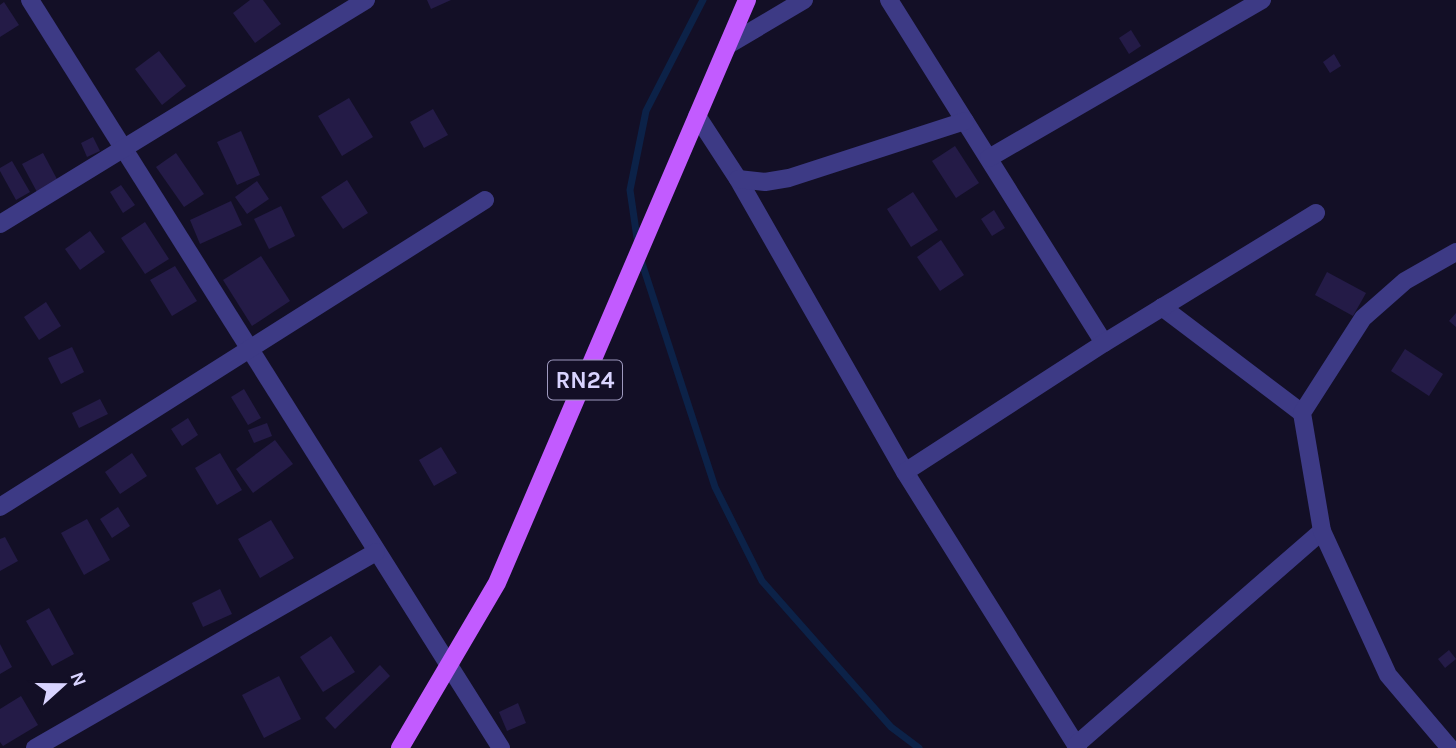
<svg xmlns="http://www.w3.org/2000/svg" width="1456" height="748" font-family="Karla,sans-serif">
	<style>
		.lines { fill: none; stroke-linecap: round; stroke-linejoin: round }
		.stream { stroke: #0c2248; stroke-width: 7 }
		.building { fill: #241b47 }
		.minor { stroke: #3d3a85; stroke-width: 18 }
		.primary { stroke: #c25bff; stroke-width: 18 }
		.labels { text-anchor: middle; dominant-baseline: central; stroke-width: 5; stroke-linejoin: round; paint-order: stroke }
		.shield { fill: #130f26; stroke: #9e99be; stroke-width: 2 }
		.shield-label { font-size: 23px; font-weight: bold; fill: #d9d4ff }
	</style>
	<rect width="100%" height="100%" fill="#130f26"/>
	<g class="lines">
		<g class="stream">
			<polyline points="638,245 630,190 646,111 703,0"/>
			<polyline points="640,257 715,487 762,581 891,727 919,748"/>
		</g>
	</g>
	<g class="building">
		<polygon points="250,0 263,0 281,24 255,43 233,13"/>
		<polygon points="427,0 451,0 431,9"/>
		<polygon points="4,2 19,25 0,37 0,5"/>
		<polygon points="1131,30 1141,46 1129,54 1119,38"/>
		<polygon points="159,51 186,86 162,105 135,69"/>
		<polygon points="1334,54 1341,66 1330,73 1323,62"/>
		<polygon points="349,98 373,137 342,156 318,116"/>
		<polygon points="433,109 448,135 424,148 410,122"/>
		<polygon points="241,131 260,175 237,185 217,142"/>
		<polygon points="93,137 100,151 87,157 81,143"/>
		<polygon points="955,146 979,183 956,198 932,161"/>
		<polygon points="43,153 58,181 37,192 22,164"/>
		<polygon points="176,153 204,194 184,207 156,167"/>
		<polygon points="12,161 30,192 16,200 0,171 0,168"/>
		<polygon points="347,180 368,213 343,229 321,197"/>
		<polygon points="257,181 269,199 247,214 235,197"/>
		<polygon points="121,185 135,205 123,213 110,192"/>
		<polygon points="913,192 938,230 911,247 887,209"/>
		<polygon points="231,201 242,225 200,244 190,220"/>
		<polygon points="281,206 295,236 269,249 254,219"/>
		<polygon points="994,210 1005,228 992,236 981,219"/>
		<polygon points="145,222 169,259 145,274 121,238"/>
		<polygon points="90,231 105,252 80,270 65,249"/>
		<polygon points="941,240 964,275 940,291 917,257"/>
		<polygon points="261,256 290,301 252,326 223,280"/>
		<polygon points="175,266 197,301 172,316 150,280"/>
		<polygon points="1327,272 1366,293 1353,316 1315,295"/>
		<polygon points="46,302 61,326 39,340 24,317"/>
		<polygon points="1456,313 1456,327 1449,321"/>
		<polygon points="72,347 84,372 61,384 48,358"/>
		<polygon points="1405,349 1443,374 1429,396 1391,371"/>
		<polygon points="244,389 261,418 248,425 231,397"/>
		<polygon points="100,399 108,414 79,428 72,413"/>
		<polygon points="188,418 198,435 182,446 171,429"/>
		<polygon points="267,423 272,436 254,443 248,430"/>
		<polygon points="275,440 293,464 253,493 236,469"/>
		<polygon points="441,447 457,473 434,486 419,460"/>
		<polygon points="132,453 147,476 120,494 105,472"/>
		<polygon points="220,453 242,490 217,505 195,468"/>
		<polygon points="118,507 130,526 112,538 100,519"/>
		<polygon points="87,519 110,560 84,575 61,533"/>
		<polygon points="271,520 294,558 260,578 238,539"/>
		<polygon points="5,537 18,561 0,571 0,539"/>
		<polygon points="220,589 232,614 203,627 192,603"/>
		<polygon points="49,608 74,654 52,666 26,621"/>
		<polygon points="331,636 355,672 323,692 300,657"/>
		<polygon points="0,644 12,667 0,674"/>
		<polygon points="1449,650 1456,659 1445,668 1438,659"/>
		<polygon points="380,665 390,676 335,729 325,718"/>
		<polygon points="279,676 301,719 264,738 242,695"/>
		<polygon points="21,696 38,725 3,746 0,742 0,709"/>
		<polygon points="518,703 526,723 507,731 499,712"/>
	</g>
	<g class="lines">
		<g class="minor">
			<polyline points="30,0 501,748"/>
			<polyline points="889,0 1104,343"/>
			<polyline points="728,45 804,0"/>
			<polyline points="697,116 738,179 905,472 1078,748"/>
			<polyline points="989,158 1262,0"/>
			<polyline points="738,179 765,182 789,178 965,121"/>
			<polyline points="0,224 366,0"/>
			<polyline points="1162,307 1302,413"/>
			<polyline points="905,472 1104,343 1316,213"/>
			<polyline points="0,507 485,200"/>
			<polyline points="1076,745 1322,531"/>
			<polyline points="35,748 376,552"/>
			<polyline points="1450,748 1388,675 1322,531 1302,413 1363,318 1405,281 1456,252"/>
		</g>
		<polyline class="primary" points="400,748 497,583 747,0"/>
	</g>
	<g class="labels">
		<rect class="shield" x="548" y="360.5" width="74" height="39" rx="5"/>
		<g class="shield-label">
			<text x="585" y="380">RN24</text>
		</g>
	</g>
	<g transform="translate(63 685) rotate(69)" stroke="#130f26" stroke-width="5" paint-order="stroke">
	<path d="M0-5L12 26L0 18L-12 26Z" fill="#d9d4ff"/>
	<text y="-10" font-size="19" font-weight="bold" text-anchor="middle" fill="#d9d4ff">N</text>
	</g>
</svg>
